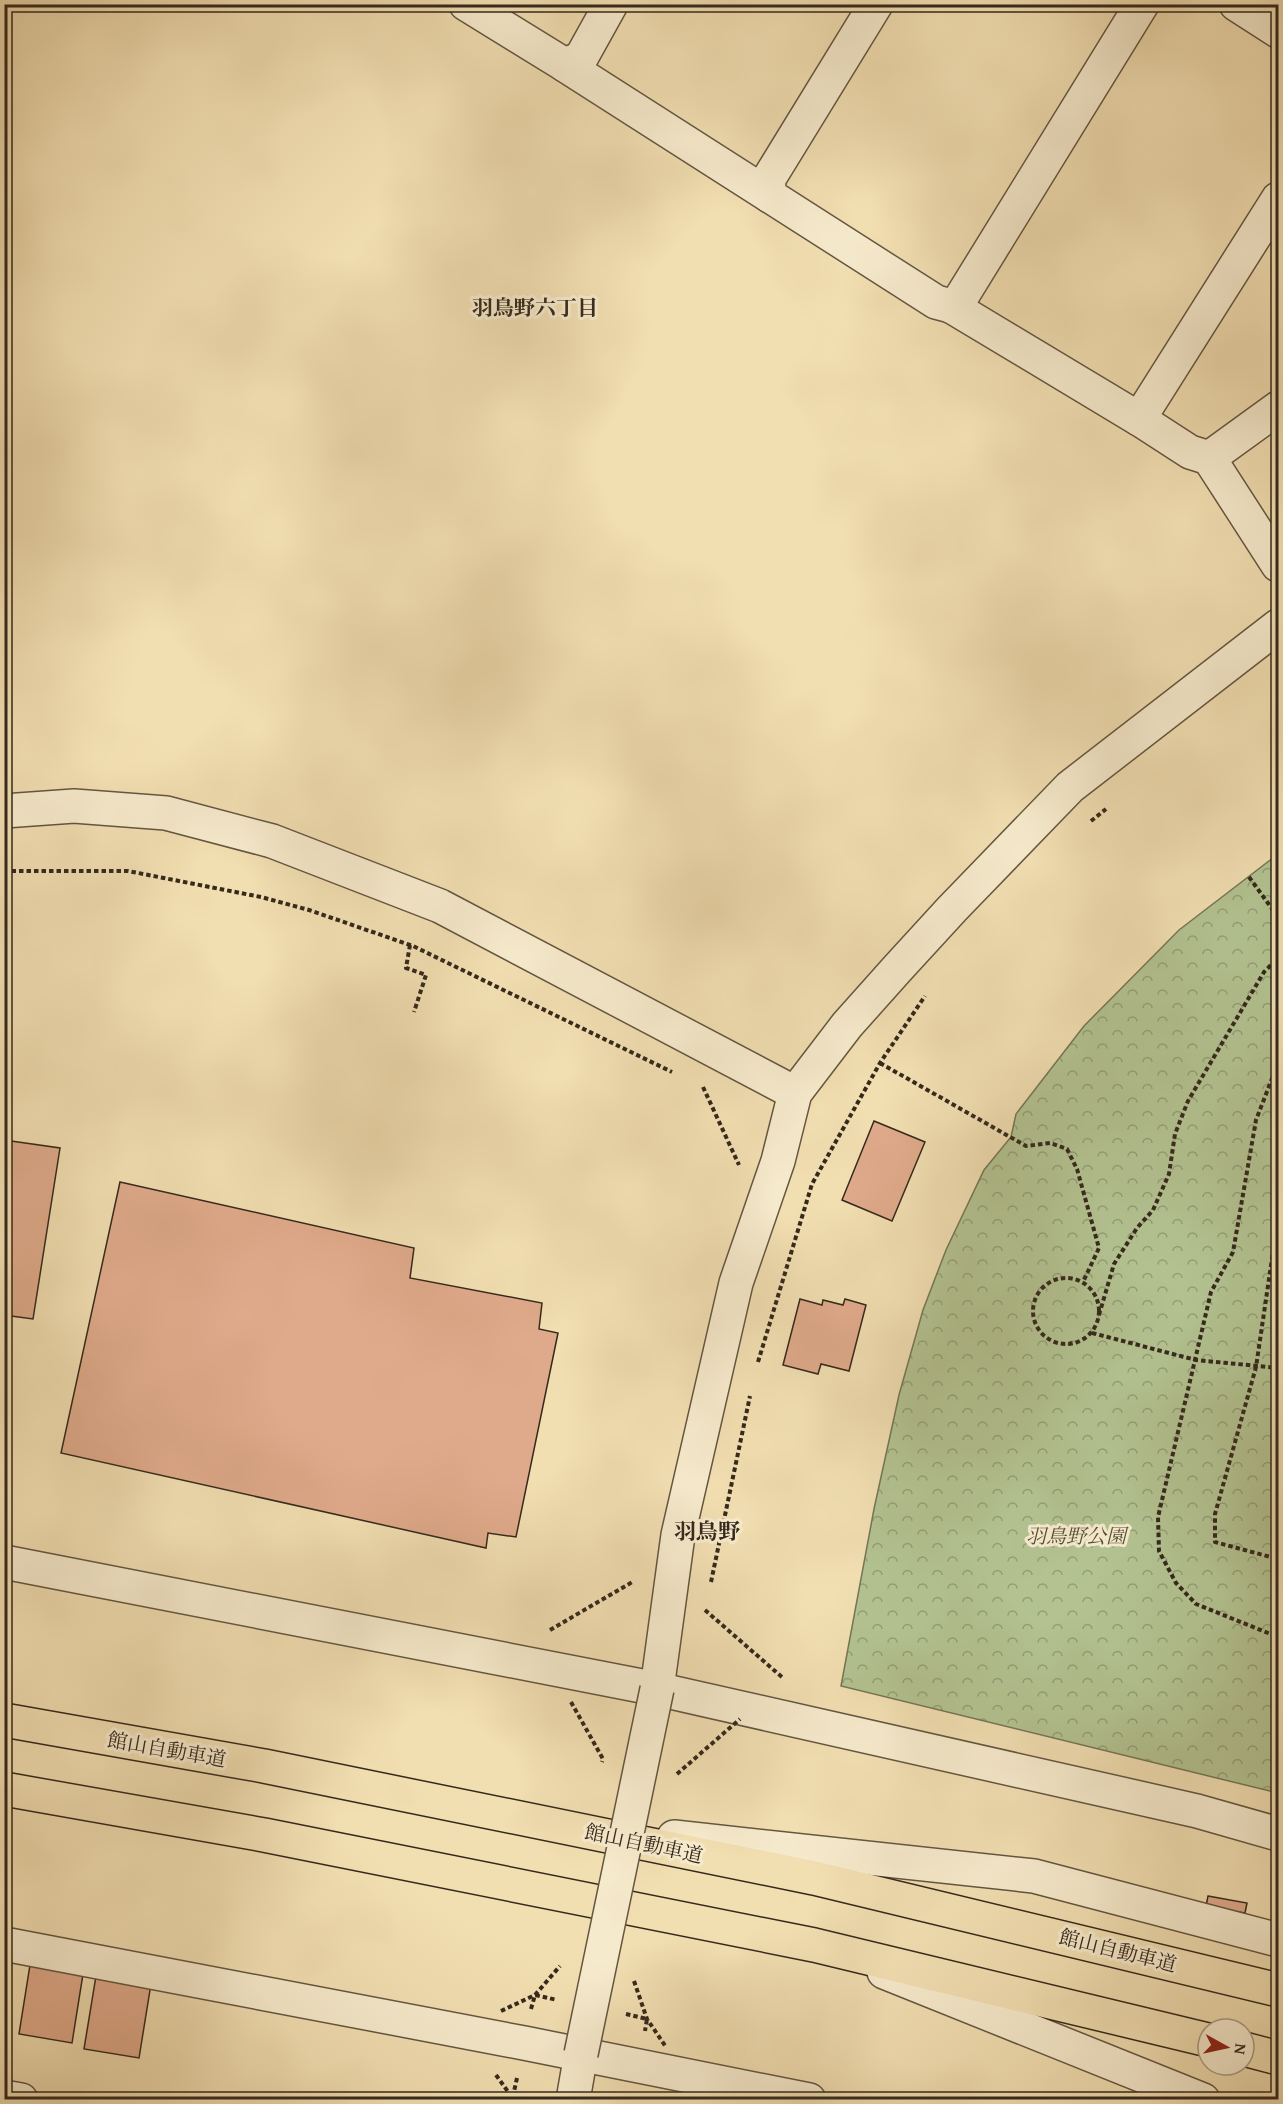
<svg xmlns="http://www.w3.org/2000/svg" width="1283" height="2104" font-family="'Gentium Book Plus','Noto Serif JP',serif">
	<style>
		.park { fill: url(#park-crowns); stroke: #747656; stroke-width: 1.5 }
		.building { fill: #dfaa8b; stroke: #35291c; stroke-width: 1.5 }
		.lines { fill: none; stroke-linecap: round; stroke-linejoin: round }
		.minor-casing { stroke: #645641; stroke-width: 36 }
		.highway-casing { stroke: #35291c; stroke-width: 36 }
		.path { stroke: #35291c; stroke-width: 4; stroke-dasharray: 4.5 3; stroke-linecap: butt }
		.minor { stroke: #f6eacc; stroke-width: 33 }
		.highway { stroke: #f1deb1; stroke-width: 33 }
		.minor-bridge-casing { stroke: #645641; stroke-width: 36; stroke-linecap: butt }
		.path-bridge { stroke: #35291c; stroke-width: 4; stroke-dasharray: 4.5 3; stroke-linecap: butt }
		.minor-bridge { stroke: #f6eacc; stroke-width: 33 }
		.labels { text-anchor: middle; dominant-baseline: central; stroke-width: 6; stroke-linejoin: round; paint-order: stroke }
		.park-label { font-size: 20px; font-style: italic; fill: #544f39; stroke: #f6eacc }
		.street-label { font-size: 20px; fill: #35291c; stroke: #f6eacc }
		.neighbourhood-label { font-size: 21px; font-weight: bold; fill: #35291c; stroke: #f6eacc }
		.quarter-label { font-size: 22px; font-weight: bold; fill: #35291c; stroke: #f6eacc }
	</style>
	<defs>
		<pattern id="park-crowns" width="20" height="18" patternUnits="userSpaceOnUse" patternTransform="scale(1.5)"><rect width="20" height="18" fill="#b3c291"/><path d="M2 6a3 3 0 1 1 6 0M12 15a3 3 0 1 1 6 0" fill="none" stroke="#929e76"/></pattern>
	</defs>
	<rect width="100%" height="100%" fill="#f1deb1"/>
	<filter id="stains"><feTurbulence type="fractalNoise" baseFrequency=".00333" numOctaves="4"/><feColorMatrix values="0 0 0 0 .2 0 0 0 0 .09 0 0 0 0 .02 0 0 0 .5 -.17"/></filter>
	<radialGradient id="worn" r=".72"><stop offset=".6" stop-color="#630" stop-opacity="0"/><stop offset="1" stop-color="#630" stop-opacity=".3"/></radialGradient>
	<polygon class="park" points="1278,854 1278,1793 841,1686 874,1509 899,1395 923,1310 946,1250 984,1170 1011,1137 1016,1114 1084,1026 1179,930"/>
	<g class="building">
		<polygon points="874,1121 925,1142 892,1221 842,1200"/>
		<polygon points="4,1140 60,1148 33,1319 4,1315"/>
		<polygon points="120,1182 414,1248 410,1278 542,1303 539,1329 558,1333 516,1537 488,1533 486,1548 61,1453"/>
		<polygon points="800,1299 822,1305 823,1300 843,1305 845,1299 866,1305 849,1371 821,1364 818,1374 783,1365"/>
		<polygon points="1208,1896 1247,1903 1245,1913 1206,1906"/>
		<polygon points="4,1955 12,1957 4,2003"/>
		<polygon points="30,1965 83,1974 72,2043 19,2034"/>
		<polygon points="96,1976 151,1984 139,2058 84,2049"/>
	</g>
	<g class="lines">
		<g class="minor-casing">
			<g id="minor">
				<polyline points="466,4 565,65 581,58 611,4"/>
				<polyline points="876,4 768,180 770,196 936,302 951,306 959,301 1142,4"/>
				<polyline points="1236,4 1278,31"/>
				<polyline points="565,65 770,196"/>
				<polyline points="1278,199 1139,419 1190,452 1209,458 1278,408"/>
				<polyline points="951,306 1139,419"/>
				<polyline points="1209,458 1278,565"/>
				<polyline points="4,811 74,806 166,813 272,841 440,906 795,1093"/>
				<polyline points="4,1562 657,1689 1197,1811 1278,1834"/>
				<polyline points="657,1689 678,1535 736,1283 778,1161 795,1093 847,1025 897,969 952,909 1070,787 1278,626"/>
				<polyline points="674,1837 1034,1876 1278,1940"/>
				<polyline points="4,1944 524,2043 809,2100"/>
				<polyline points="884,1972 1203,2100"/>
				<polyline points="4,2097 21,2100"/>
				<polyline points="573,2100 581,2054"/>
			</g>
		</g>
		<g class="highway-casing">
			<g id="highway">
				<polyline points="4,1720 264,1766 814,1878 1278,1990"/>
				<polyline points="4,1789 264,1835 814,1945 1208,2040"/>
				<polyline points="1244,2049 1278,2058"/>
			</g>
		</g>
		<g class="path">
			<polyline points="1091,821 1106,809"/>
			<polyline points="4,871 128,871 261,897 309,910 413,946 672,1072"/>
			<polyline points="1249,877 1278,917"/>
			<polyline points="410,945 406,968 426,975 414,1012"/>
			<polyline points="880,1063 1026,1146 1050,1143 1067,1149 1077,1169 1099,1248 1083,1282"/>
			<polyline points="1278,1063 1256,1120 1233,1252 1211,1292 1158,1517 1159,1551 1176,1583 1196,1604 1278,1637"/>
			<polyline points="703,1087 739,1165"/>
			<polyline points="1278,1218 1256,1367 1215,1514 1215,1542 1278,1559"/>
			<circle cx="1066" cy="1311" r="33"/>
			<polyline points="1099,1315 1114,1264 1137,1228 1153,1210 1169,1174 1175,1134 1188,1101 1264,972 1278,958"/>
			<polyline points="1092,1333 1196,1360 1278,1368"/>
			<polyline points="758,1362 812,1184 880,1063 925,996"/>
			<polyline points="711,1582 750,1396"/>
			<polyline points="705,1610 783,1678"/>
			<polyline points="550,1630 634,1581"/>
			<polyline points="531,2009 535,1995 557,2000"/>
			<polyline points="626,2014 647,2019 645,2031"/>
			<polyline points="496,2075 514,2100"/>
			<polyline points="517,2078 513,2096 528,2100"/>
		</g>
		<use href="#minor" class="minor"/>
		<use href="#highway" class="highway"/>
		<g class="minor-bridge-casing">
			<polyline id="minor-bridge" points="581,2054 657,1689"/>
		</g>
		<g class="path-bridge">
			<polyline points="571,1702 603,1759 602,1762"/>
			<polyline points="677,1774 740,1719"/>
			<polyline points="634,1981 647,2019 666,2047"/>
			<polyline points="501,2011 535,1995 560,1966"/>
		</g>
		<use href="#minor-bridge" class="minor-bridge"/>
	</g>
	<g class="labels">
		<g class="park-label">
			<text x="1076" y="1535">羽鳥野公園</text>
		</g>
		<g class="street-label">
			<text transform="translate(167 1749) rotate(10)">館山自動車道</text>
			<text transform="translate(644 1843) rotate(12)">館山自動車道</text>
			<text transform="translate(1118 1950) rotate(14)">館山自動車道</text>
		</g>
		<g class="neighbourhood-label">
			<text x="535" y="307">羽鳥野六丁目</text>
		</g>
		<g class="quarter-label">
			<text x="707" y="1531">羽鳥野</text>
		</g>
	</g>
	<rect width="1283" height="2104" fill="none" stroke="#f1deb1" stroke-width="24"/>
	<rect x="6" y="6" width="1271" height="2092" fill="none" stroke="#35291c" stroke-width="3"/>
	<rect x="12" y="12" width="1259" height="2080" fill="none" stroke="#35291c" stroke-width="1.5"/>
	<g transform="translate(1226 2047) rotate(98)"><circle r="28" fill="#f6eacc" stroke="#a99d86" stroke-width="1.5"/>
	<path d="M0-4.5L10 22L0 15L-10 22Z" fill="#8f2418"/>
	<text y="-9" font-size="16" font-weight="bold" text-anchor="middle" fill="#35291c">N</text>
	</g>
	<rect width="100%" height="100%" filter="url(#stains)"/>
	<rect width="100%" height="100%" fill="url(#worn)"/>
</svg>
